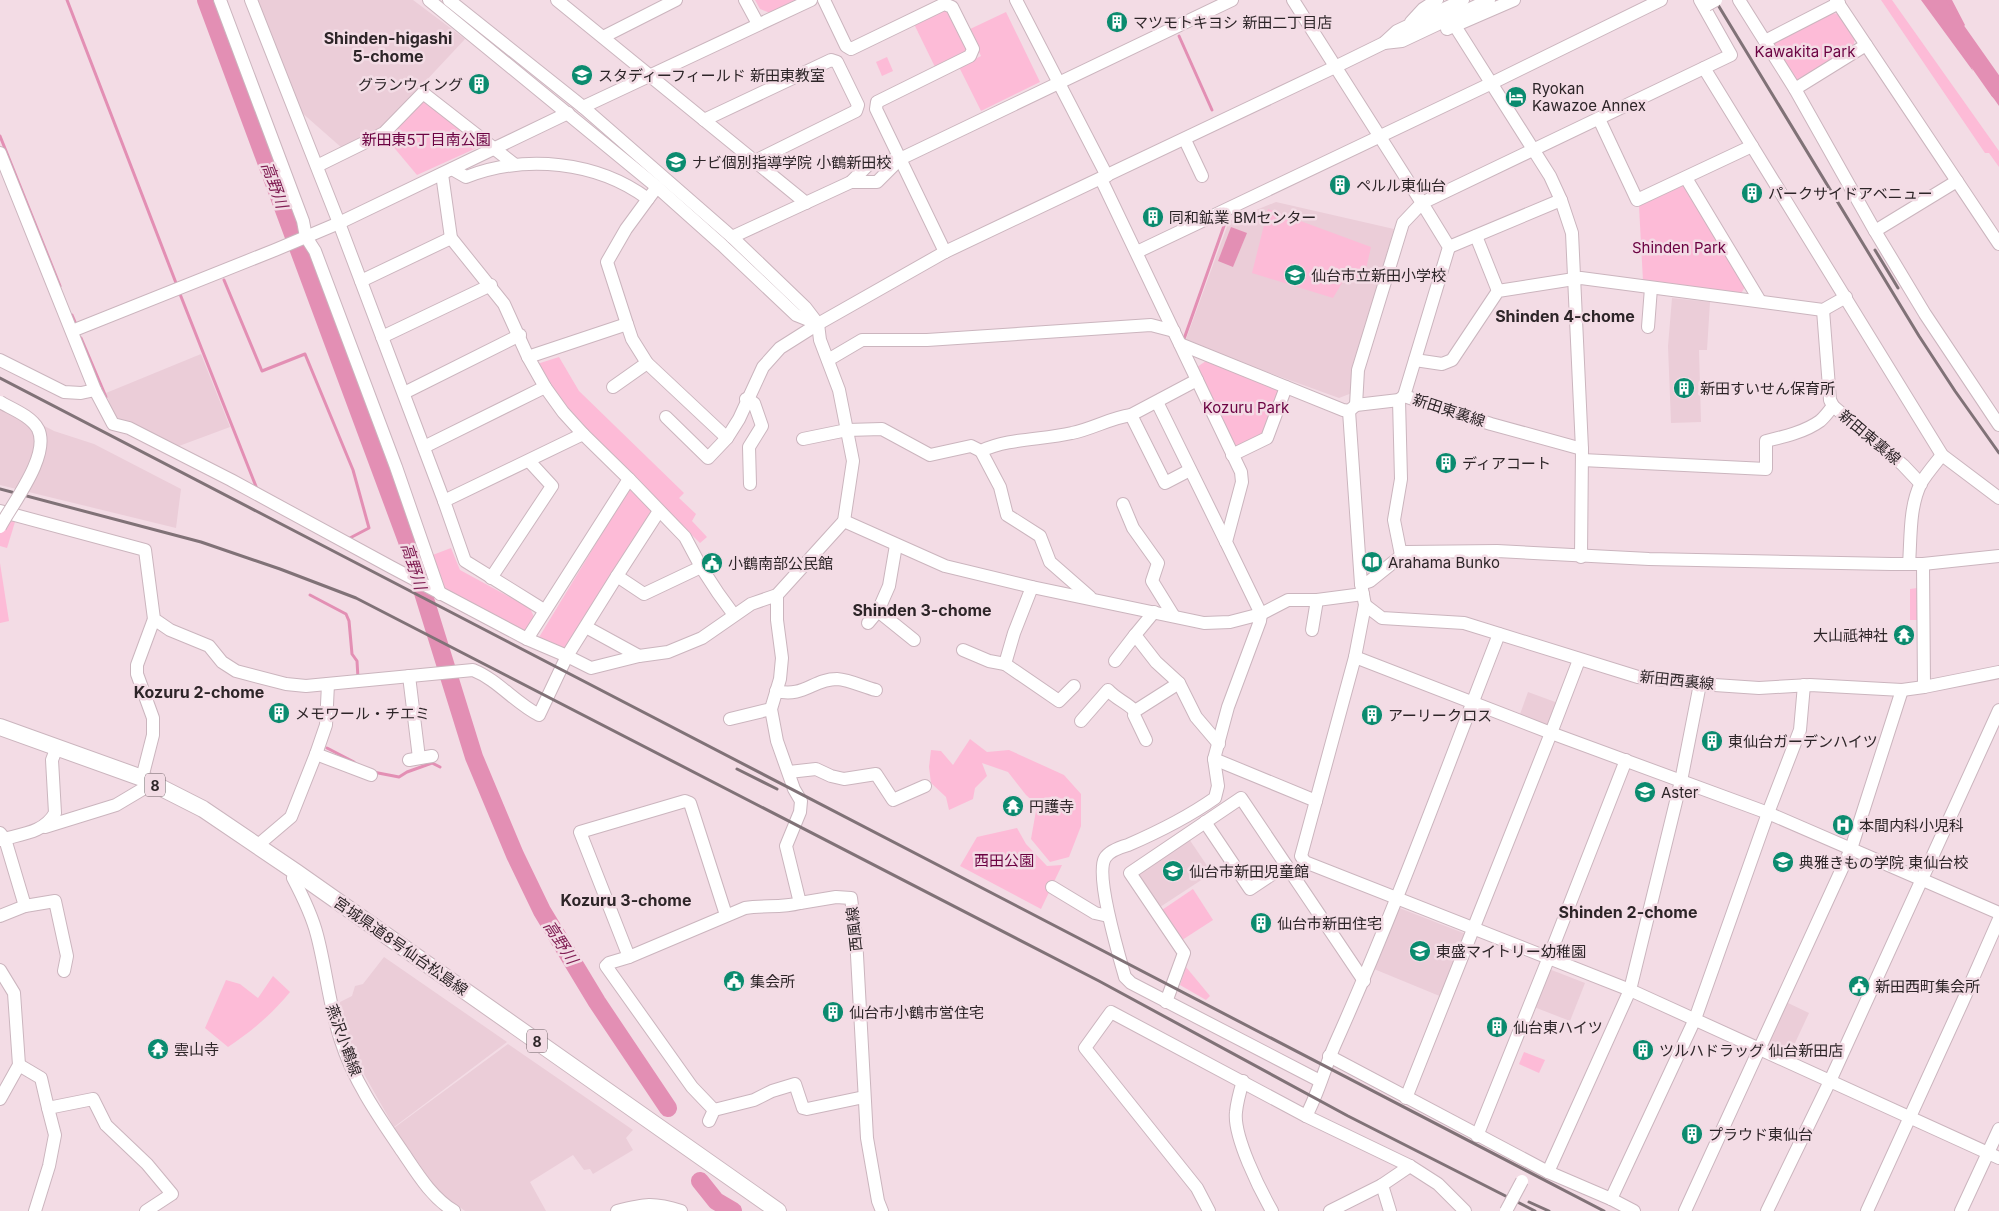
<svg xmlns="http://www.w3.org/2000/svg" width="1999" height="1211" font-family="Inter,'Noto Sans JP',sans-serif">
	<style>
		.built { fill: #ebcdd8 }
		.green { fill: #fdbbd7 }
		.water { fill: #e38fb4 }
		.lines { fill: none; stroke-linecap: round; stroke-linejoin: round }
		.stream { stroke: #e38fb4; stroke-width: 3 }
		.river { stroke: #e38fb4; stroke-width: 18 }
		.minor-casing { stroke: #cbb5be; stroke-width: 14 }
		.major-casing { stroke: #cbb5be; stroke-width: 18 }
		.minor { stroke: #fff; stroke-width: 12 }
		.major { stroke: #fff; stroke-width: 16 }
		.rail { stroke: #807277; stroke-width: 3 }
		.minor-bridge-casing { stroke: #cbb5be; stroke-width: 14; stroke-linecap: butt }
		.minor-bridge { stroke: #fff; stroke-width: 12 }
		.labels { text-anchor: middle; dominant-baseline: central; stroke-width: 5; stroke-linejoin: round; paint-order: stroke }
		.shield { fill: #f3dce5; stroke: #685c61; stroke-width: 1 }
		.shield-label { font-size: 14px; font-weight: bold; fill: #2d2528 }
		.poi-label { font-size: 15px; fill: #2d2528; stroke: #f3dce5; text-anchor: start }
		.park-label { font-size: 15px; fill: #6b0242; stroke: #f3dce5 }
		.street-label { font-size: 15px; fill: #2d2528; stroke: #f3dce5 }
		.neighbourhood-label { font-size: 16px; font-weight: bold; fill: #2d2528; stroke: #f3dce5 }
		.water-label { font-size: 16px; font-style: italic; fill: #822055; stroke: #f3dce5 }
	</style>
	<rect width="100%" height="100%" fill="#f3dce5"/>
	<g class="built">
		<polygon points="256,0 413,0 465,39 379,131 342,148 300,111"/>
		<polygon points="1276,202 1394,229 1351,374 1352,393 1339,398 1185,342 1229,221"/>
		<polygon points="1672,298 1710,302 1707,350 1699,350 1701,422 1671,423 1668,346"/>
		<polygon points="201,354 230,427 171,449 115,418 106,393"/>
		<polygon points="0,403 54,431 94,444 181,489 176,528 0,485"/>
		<polygon points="1528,692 1558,703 1549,727 1519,717"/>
		<polygon points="1187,836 1212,873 1157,909 1136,876"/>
		<polygon points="1397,907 1466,934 1442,997 1374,969"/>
		<polygon points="384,957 507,1042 394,1127 352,1053 340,1021 340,1002 352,996 355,986 363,984"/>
		<polygon points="1549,969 1585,983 1570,1021 1534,1007"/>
		<polygon points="1786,1002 1809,1013 1789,1056 1766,1046"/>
		<polygon points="508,1044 633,1130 626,1138 633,1150 593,1174 590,1169 584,1170 573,1155 530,1182 546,1211 465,1211 438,1191 394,1128"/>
	</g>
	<g class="green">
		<polygon points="755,0 796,0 770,13 760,9"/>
		<polygon points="1881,0 1892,0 1999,151 1999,167 1989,153 1985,153"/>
		<polygon points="942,10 948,11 967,47 966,55 936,69 914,24"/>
		<polygon points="1006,12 1040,82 981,111 959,67 981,56 968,30"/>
		<polygon points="1831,13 1839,14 1855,39 1853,47 1796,83 1771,42"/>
		<polygon points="887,57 893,71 882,76 876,62"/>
		<polygon points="422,99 481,146 417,175 386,138"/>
		<polygon points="1685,184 1745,287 1740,295 1643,281 1639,206"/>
		<polygon points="1268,209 1371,247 1363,282 1348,273 1333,298 1252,273"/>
		<path d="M 559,357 L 579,391 L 684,493 L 679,498 L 696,514 L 692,521 L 707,537 L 700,543 C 643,486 578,433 537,364 Z"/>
		<polygon points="1206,361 1281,390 1265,438 1237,451 1197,367"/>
		<polygon points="629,489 653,511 565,651 538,639"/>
		<polygon points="0,516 15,522 7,548 0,546"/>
		<polygon points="451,548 460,570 530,608 534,617 526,632 443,592 430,556"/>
		<polygon points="0,563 9,621 0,623"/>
		<polygon points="1917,588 1918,620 1910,620 1910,589"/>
		<polygon points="970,739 987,752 1009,750 1064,775 1081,794 1081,826 1069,857 1050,862 1031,839 1037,805 1026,795 1008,772 982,763 987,776 975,788 973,799 949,810 946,797 931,783 929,767 931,750 941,751 953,765"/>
		<polygon points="1017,828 1026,844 1047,866 1062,865 1041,909 960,866 977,837"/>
		<polygon points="1193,889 1213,920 1179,942 1159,912"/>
		<polygon points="1186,967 1210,996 1206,1000 1180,985"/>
		<path d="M 273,976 L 290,992 C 272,1014 252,1031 228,1047 L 205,1028 L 226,980 L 240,984 L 258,998 Z"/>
		<polygon points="1524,1052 1545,1060 1539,1073 1519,1064"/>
	</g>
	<g class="water">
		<polygon points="1921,0 1952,0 1965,25 1958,33 1972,41 1999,77 1999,106 1992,96 1969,48 1965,49 1973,71"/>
		<polygon points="1231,227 1247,233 1233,267 1218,261"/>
	</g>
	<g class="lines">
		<g class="stream">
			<polyline points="67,0 176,283"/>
			<polyline points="1179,36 1212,110"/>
			<polyline points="0,136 60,286"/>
			<polyline points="224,280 262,371 305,354 353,470 369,528 348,539"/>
			<polyline points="180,294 257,489"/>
			<polyline points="72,315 75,322"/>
			<polyline points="81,338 106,397"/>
			<polyline points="1184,339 1225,223"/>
			<polyline points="310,595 346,614 349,621 352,654 357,661 358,678"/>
			<polyline points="327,748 354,762"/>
			<polyline points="373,772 399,777 407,772 432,763 440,767"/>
		</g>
		<g class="river">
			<polyline points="206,0 407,541 474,757 515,855 542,911 597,1002 668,1108"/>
			<polyline points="1935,0 1999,91"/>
			<polyline points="700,1181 716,1201 733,1211"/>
		</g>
		<g class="minor-casing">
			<g id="minor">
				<polyline points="220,0 303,221 306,237 315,251 396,467 440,594"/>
				<polyline points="251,0 339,223 444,501"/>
				<polyline points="429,0 657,187 722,245 796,315 816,323"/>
				<polyline points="557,0 806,203"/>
				<polyline points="745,0 758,24"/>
				<polyline points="824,0 846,46 851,49 944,4 952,7 973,49 970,56 877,102 876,109 945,252"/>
				<polyline points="1016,0 1107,176"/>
				<polyline points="1293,0 1422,203 1403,223 1358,370 1356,405"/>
				<polyline points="1739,0 1795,89 1875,231 1925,314 1999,425"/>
				<polyline points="1836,0 1999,244"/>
				<polyline points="1411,22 1423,9 1437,0"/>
				<polyline points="1455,26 1550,176 1561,200 1572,233 1582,449 1581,557"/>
				<polyline points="1447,29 1514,0"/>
				<polyline points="603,37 676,0"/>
				<polyline points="1765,41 1839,3"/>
				<polyline points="1384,43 1402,41 1489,0"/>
				<polyline points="1704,68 1942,455 1999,498"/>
				<polyline points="1795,89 1866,45"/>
				<polyline points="583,107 811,0"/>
				<polyline points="1599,119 1637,200 1752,146"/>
				<polyline points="704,120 831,60 837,62 858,105 856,111 755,161"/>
				<polyline points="1185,140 1202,176"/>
				<polyline points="0,153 95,390 81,393 64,392 0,360"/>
				<polyline points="317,166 384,133 423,93 514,164"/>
				<path d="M 452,169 L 466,177 C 525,154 597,161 648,199 L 657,187"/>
				<polyline points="442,174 451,238 504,304 528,357 545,387 563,412 583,434"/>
				<polyline points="1686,178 1760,301"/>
				<polyline points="1101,179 1241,472 1242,482 1226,542 1261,614 1288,600 1317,600 1363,594"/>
				<polyline points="851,182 877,182 900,159"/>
				<polyline points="1875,231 1957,181"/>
				<polyline points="1476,236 1498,291"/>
				<polyline points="732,237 851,182 869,164 900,159 1232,0"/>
				<polyline points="1449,247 1561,200"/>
				<polyline points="1137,252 1492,83 1661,0"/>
				<polyline points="361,281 451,238"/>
				<polyline points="1823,310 1830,400 1833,406"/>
				<polyline points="627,324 607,262 626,229 648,199"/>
				<polyline points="1648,327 1651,288"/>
				<polyline points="72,331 275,250 339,223 568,113"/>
				<polyline points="382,337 491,285"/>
				<polyline points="1180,344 1343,410 1349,411 1356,405 1399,400 1404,396 1491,424 1582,449"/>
				<polyline points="528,357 627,324 632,339 647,363 727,438"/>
				<polyline points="828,360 862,340 927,340 1151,325 1174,331"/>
				<polyline points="1415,360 1442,364 1452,360 1498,291 1574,279 1581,278 1823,310 1846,297"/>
				<polyline points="613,387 647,363"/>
				<polyline points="95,390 113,424 129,428 231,480 391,567 527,639 567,656 617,576 644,594 701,567"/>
				<polyline points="404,393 520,335"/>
				<polyline points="1404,396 1449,247 1422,203 1731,55 1700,0"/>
				<polyline points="746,399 754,403 762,426 749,447 750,484"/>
				<polyline points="1399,400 1401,479 1394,520 1401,555"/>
				<polyline points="1157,402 1226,542"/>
				<polyline points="1349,411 1361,584 1365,605 1355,657 1301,856 1305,862 1630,990 1999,1158"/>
				<polyline points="1131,415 1165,483 1190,470"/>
				<polyline points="666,417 708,458 727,438 739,419 763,367 780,348 818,324 945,252 1335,67 1384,43 1397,31 1463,0"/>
				<path d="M 803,439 L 847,430 L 882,429 L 930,455 L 971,446 L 981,451 C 1009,438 1042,440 1072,433 C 1092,429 1110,418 1131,415 L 1197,380"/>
				<polyline points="424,447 545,387"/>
				<polyline points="981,451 1000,487 1007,515 1040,536 1050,562 1090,597"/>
				<polyline points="1232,455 1267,438 1286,387"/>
				<path d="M 1582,460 L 1766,469 L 1766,441 C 1783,437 1805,432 1820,421 C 1825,417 1829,411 1833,406 L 1903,465 L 1921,484"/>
				<polyline points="629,479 685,537 701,567 718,593 734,615"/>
				<polyline points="1123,504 1133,528 1158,563 1152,581 1173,615"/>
				<path d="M 0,511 L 145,550 L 154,619 L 170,630 L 209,646 L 222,662 L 236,671 L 286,684 L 306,686 L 473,670 C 498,680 515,703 539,715 L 567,656 L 591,668 L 639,656 L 668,652 L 702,638 L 751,604 L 777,595 L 844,521 L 853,461 L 839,390 L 820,340 L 818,324 L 805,307 L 732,237 L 583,107 L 449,0"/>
				<path d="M 844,521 L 945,566 L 1032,587 L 1204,623 L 1230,622 L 1261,614 L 1260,621 L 1228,707 L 1214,759 L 1218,786 L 1215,798 C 1188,817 1158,832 1128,845 C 1121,847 1109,851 1105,858 C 1095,875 1119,956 1125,977 L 1131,983 L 1320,1081"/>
				<polyline points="896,545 889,586 878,611 914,640"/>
				<path d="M 1909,564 C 1911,538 1909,507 1921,483 C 1927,473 1935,464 1942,455"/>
				<polyline points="1923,564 1924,687"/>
				<polyline points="617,576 659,511"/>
				<polyline points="491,578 552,486 529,461"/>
				<polyline points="1361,584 1370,581 1406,552 1497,551 1649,559 1891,564 1923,564 1999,556"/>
				<polyline points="777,595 777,620 782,658 780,679 771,709 777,741 794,789 801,801 800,812 786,846 800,903 836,897 851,898 856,937 867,1138 878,1201 882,1211"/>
				<polyline points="1365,605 1382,618 1464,623 1638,677 1700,684 1759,688 1810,685 1902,690 1924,687 1999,672"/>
				<polyline points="1154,612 1135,635 1156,662 1179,683 1196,717 1219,744"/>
				<polyline points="868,623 878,611"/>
				<polyline points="586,627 639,656"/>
				<polyline points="1312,630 1317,600"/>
				<polyline points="527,639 629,479 583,434 444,501 465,561 544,610"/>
				<polyline points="963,650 989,661 1005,664 1014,633 1032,587"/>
				<polyline points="1355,657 1551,733 1768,813 1999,913"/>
				<polyline points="1115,661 1135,635"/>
				<polyline points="1005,664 1059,701 1074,686"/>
				<polyline points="409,676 419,758"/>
				<path d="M 776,691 C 804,698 813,679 837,679 C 850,680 864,687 876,690"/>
				<polyline points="730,719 771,709"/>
				<path d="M 1081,721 L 1108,690 C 1116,699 1126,702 1135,711"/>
				<polyline points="1146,740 1134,715 1135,711 1179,683"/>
				<polyline points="316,754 371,775"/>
				<polyline points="1214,759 1316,801"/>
				<polyline points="409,760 432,756"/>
				<polyline points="789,772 816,769 831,776 844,779 876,774 893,800 925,786"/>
				<polyline points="142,778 153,735 153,718 137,674 137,665 154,619"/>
				<polyline points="1205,822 1250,889 1286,865"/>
				<polyline points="45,827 116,805 153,783"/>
				<polyline points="0,833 5,839 25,906"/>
				<path d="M 0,840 C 21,834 44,833 55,813 L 52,760 L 57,747"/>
				<polyline points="258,845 291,817 316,754 326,725 328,684"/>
				<path d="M 296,872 L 293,878 C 303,897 312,915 317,935 C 326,969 329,1004 340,1038 C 353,1080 378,1116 402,1151 C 417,1173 431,1197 454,1211"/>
				<polyline points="1052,887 1095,913 1108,916"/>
				<path d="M 726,915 L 690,803 L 685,801 L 580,832 L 629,957 L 745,908 C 764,905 782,908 800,903"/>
				<polyline points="0,916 25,906 55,901 67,956 64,971"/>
				<polyline points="629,957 609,963 606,966 692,1087 714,1110"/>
				<polyline points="0,970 14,993 19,1065 0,1099"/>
				<polyline points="1166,1002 1184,953 1130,873 1241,798 1364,981"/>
				<polyline points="1329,1056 1548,1172 1611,1199 1634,1211"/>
				<polyline points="19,1065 41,1078 48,1108 93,1099 106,1125 147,1164 172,1194 146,1211"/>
				<path d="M 1243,1081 C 1240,1091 1237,1102 1236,1112 C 1233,1136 1260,1190 1272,1211"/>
				<polyline points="1406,1098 1551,733 1579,660"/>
				<path d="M 1306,1116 C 1319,1092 1325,1066 1336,1042 C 1396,908 1446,770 1499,634"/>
				<polyline points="709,1121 714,1110 754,1100 772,1091 795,1084 803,1108 807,1109 864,1097"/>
				<polyline points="1477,1136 1549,957 1626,760"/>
				<polyline points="1548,1172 1630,990 1681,781 1700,684"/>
				<polyline points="1382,1185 1390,1211"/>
				<polyline points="1611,1199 1695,1019 1768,813 1800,730 1804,685"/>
				<polyline points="35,1211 49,1166 55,1135 48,1108"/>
				<path d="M 617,1211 C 645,1204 653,1202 681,1211"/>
				<polyline points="1209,1211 1197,1188 1085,1048 1111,1012 1306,1116 1410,1166 1438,1184 1465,1211"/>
				<polyline points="1330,1211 1382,1185 1410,1166"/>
				<polyline points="1685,1211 1851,849 1902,690"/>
				<polyline points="1767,1211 1830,1081 1999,710"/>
				<polyline points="1867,1211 1962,1003 1999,919"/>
				<polyline points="1961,1211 1999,1129"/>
			</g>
		</g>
		<g class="major-casing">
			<polyline id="major" points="0,727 142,778 203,809 296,872 778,1211"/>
		</g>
		<use href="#minor" class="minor"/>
		<use href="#major" class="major"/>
		<g class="rail">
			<polyline points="1715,0 1919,336 1955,391 1999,453"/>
			<polyline points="1875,250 1898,288"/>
			<polyline points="0,378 1604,1211"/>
			<polyline points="0,489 201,542 280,569 356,598 1099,981 1348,1116 1535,1211"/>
			<polyline points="737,769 777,789"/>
			<polyline points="1529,1202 1549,1211"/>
		</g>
		<g class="minor-bridge-casing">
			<g id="minor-bridge">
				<polyline points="1707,5 1716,0"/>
				<path d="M 0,402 C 12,409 31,416 38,429 C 51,455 12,504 0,527"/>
				<polyline points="1506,1211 1522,1181"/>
			</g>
		</g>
		<use href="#minor-bridge" class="minor-bridge"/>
	</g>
	<defs>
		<g id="building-disc" transform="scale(1.125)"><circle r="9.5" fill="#0b8b6f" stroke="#f3dce5"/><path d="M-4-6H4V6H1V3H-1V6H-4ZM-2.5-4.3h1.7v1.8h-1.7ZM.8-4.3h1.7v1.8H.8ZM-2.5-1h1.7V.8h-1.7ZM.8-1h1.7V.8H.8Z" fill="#fff"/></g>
		<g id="school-disc" transform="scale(1.125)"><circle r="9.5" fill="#0b8b6f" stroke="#f3dce5"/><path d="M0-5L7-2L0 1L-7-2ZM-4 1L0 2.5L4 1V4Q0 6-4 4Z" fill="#fff"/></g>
		<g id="hotel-disc" transform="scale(1.125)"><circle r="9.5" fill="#0b8b6f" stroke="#f3dce5"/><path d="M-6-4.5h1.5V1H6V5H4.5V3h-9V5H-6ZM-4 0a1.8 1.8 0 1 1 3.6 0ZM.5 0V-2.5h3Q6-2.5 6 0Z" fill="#fff"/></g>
		<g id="library-disc" transform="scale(1.125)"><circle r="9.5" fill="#0b8b6f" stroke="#f3dce5"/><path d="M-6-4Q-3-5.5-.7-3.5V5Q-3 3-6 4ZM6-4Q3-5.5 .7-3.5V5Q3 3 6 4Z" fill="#fff"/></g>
		<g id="civic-disc" transform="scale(1.125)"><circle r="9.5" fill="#0b8b6f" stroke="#f3dce5"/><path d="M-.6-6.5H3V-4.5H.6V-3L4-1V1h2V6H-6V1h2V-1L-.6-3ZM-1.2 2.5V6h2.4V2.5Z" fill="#fff"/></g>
		<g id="temple-disc" transform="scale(1.125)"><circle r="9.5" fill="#0b8b6f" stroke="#f3dce5"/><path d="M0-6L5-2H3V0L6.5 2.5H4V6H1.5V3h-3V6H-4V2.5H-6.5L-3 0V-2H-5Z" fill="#fff"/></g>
		<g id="hospital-disc" transform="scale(1.125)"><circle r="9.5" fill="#0b8b6f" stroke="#f3dce5"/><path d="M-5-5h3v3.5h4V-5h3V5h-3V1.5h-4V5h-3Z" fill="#fff"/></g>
	</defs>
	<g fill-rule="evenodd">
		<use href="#building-disc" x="1117" y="22"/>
		<use href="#school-disc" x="582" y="75"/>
		<use href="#building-disc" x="479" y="84"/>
		<use href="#hotel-disc" x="1516" y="97"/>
		<use href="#school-disc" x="676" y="162"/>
		<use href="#building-disc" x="1340" y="185"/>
		<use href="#building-disc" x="1752" y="193"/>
		<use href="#building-disc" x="1153" y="217"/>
		<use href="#school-disc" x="1295" y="275"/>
		<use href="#building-disc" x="1684" y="388"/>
		<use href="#building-disc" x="1446" y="463"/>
		<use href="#library-disc" x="1372" y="562"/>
		<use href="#civic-disc" x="712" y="563"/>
		<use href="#temple-disc" x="1904" y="635"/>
		<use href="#building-disc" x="279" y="713"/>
		<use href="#building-disc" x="1372" y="715"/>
		<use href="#building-disc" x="1712" y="741"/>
		<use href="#school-disc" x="1645" y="792"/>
		<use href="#temple-disc" x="1013" y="806"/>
		<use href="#hospital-disc" x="1843" y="825"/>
		<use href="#school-disc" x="1783" y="862"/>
		<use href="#school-disc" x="1173" y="871"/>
		<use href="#building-disc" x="1261" y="923"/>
		<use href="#school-disc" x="1420" y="951"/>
		<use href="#civic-disc" x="734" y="981"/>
		<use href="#civic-disc" x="1859" y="986"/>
		<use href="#building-disc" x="833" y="1012"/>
		<use href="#building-disc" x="1497" y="1027"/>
		<use href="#temple-disc" x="158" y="1049"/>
		<use href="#building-disc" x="1643" y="1050"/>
		<use href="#building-disc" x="1692" y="1134"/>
	</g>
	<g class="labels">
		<g class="shield">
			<rect x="145" y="773.5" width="20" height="23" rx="4"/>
			<rect x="527" y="1029.5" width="20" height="23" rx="4"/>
		</g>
		<g class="shield-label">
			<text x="155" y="785">8</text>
			<text x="537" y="1041">8</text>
		</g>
		<g class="poi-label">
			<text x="1133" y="22">マツモトキヨシ 新田二丁目店</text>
			<text x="598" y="75">スタディーフィールド 新田東教室</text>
			<text x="463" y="84" text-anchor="end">グランウィング</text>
			<text x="1532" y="88">Ryokan<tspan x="1532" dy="17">Kawazoe Annex</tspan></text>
			<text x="692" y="162">ナビ個別指導学院 小鶴新田校</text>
			<text x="1356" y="185">ペルル東仙台</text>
			<text x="1768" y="193">パークサイドアベニュー</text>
			<text x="1169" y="217">同和鉱業 BMセンター</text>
			<text x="1311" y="275">仙台市立新田小学校</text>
			<text x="1700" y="388">新田すいせん保育所</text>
			<text x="1462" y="463">ディアコート</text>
			<text x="1388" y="562">Arahama Bunko</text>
			<text x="728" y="563">小鶴南部公民館</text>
			<text x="1888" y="635" text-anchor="end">大山祗神社</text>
			<text x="295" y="713">メモワール・チエミ</text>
			<text x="1388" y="715">アーリークロス</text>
			<text x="1728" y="741">東仙台ガーデンハイツ</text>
			<text x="1661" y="792">Aster</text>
			<text x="1029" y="806">円護寺</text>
			<text x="1859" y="825">本間内科小児科</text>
			<text x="1799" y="862">典雅きもの学院 東仙台校</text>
			<text x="1189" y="871">仙台市新田児童館</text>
			<text x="1277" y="923">仙台市新田住宅</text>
			<text x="1436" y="951">東盛マイトリー幼稚園</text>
			<text x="750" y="981">集会所</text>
			<text x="1875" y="986">新田西町集会所</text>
			<text x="849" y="1012">仙台市小鶴市営住宅</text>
			<text x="1513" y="1027">仙台東ハイツ</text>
			<text x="174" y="1049">雲山寺</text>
			<text x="1659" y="1050">ツルハドラッグ 仙台新田店</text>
			<text x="1708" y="1134">プラウド東仙台</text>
		</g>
		<g class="park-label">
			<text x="1805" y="51">Kawakita Park</text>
			<text x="426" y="139">新田東5丁目南公園</text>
			<text x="1679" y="247">Shinden Park</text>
			<text x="1246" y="407">Kozuru Park</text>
			<text x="1004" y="860">西田公園</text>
		</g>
		<g class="street-label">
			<text transform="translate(1449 410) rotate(18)">新田東裏線</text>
			<text transform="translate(1870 437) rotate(40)">新田東裏線</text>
			<text transform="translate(1677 680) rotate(6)">新田西裏線</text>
			<text transform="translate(854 929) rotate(-96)">西風線</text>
			<text transform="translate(401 946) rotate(35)">宮城県道8号仙台松島線</text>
			<text transform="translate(344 1040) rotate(70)">燕沢小鶴線</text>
		</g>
		<g class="neighbourhood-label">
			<text x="388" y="38">Shinden-higashi<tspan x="388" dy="18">5-chome</tspan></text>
			<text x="1565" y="316">Shinden 4-chome</text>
			<text x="922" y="610">Shinden 3-chome</text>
			<text x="199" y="692">Kozuru 2-chome</text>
			<text x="626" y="900">Kozuru 3-chome</text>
			<text x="1628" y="912">Shinden 2-chome</text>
		</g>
		<g class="water-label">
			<text transform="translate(275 185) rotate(70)">高野川</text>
			<text transform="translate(414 566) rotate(72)">高野川</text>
			<text transform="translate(561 942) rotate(57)">高野川</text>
		</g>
	</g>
</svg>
